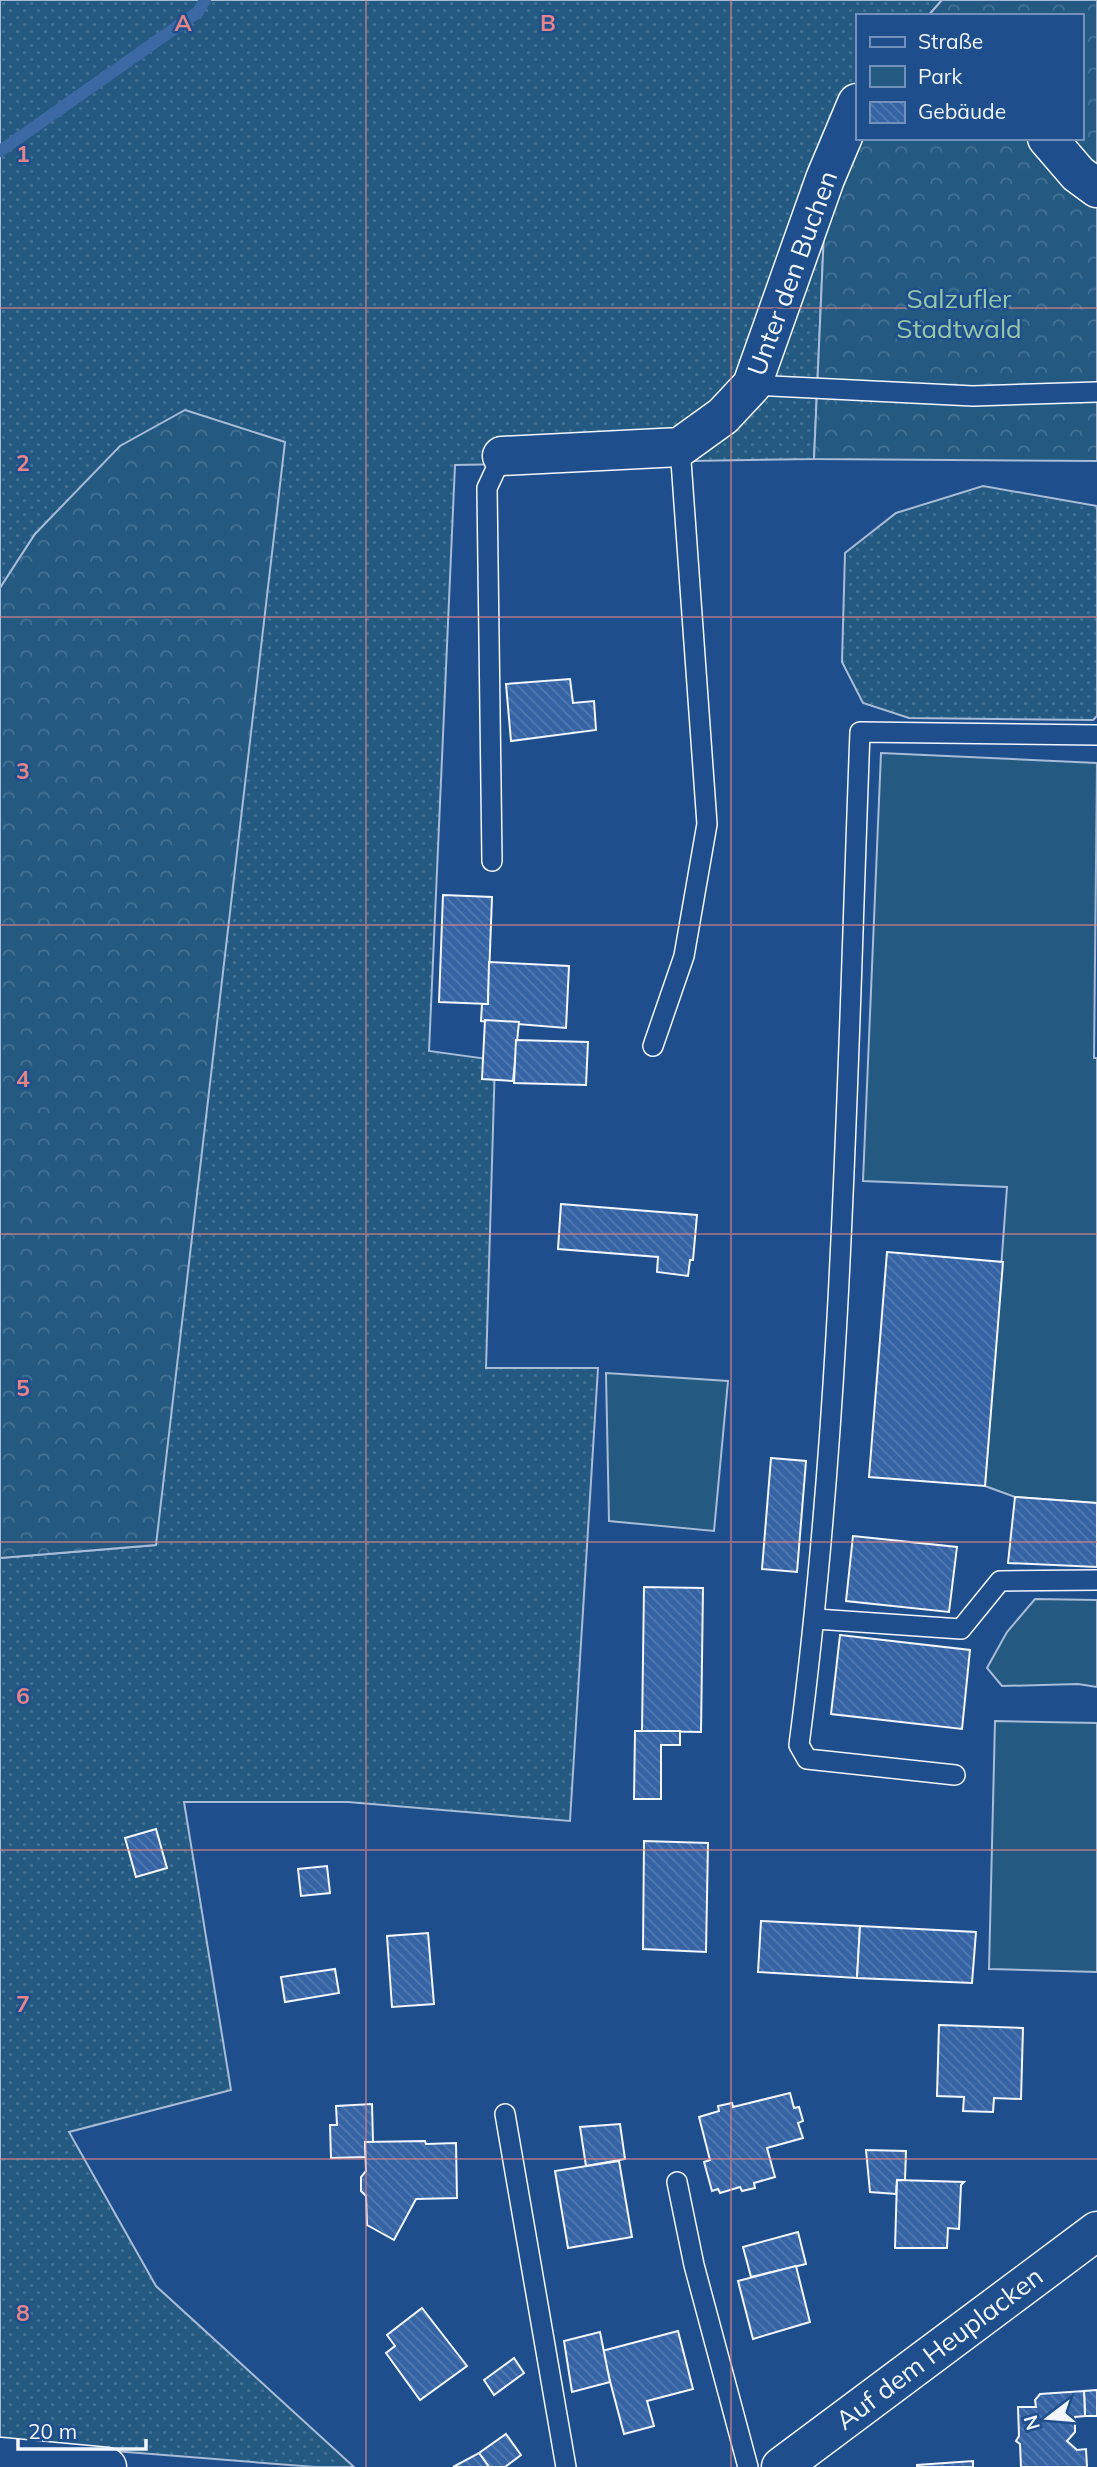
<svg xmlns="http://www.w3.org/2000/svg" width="1097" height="2467" font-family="Mulish,sans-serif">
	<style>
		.grass { fill: url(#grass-dots); stroke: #a8bbd7; stroke-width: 2 }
		.forest { fill: url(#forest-crowns); stroke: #a8bbd7; stroke-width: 2 }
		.green { fill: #245a82; stroke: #a8bbd7; stroke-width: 2 }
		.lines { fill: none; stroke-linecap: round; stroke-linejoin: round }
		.stream { stroke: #3b69a3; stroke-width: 12 }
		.building { fill: url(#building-back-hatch); stroke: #f2f6ff; stroke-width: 2 }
		.lane-casing { stroke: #f2f6ff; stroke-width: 22 }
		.street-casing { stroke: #f2f6ff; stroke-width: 41 }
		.lane { stroke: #1f4e8c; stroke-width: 19 }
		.street { stroke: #1f4e8c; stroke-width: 38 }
		.grid { fill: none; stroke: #e38589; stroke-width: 2; stroke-opacity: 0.55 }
		.labels { text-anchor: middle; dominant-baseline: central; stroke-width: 5; stroke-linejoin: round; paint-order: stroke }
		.street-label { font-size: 26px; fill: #f2f6ff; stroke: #1f4e8c }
		.park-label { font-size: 26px; fill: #97c8a6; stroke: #1f4e8c }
		.grid-label { font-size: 23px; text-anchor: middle; font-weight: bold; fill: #e38589; stroke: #1f4e8c; stroke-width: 5; stroke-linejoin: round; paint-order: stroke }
	</style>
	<defs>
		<pattern id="grass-dots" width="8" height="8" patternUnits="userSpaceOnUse" patternTransform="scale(1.75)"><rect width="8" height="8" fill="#245a82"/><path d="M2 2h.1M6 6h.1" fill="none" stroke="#447295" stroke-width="1.8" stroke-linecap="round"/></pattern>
		<pattern id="forest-crowns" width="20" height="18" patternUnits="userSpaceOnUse" patternTransform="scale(1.75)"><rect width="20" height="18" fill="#245a82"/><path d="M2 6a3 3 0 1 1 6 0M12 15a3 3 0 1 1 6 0" fill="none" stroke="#447295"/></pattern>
		<pattern id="building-back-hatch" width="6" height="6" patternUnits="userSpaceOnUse" patternTransform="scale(1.75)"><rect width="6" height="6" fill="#3563a3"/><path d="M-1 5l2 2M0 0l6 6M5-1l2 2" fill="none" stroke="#537ab1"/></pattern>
	</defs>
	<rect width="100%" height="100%" fill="#1f4e8c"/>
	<g class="grass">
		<polygon points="0,0 942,0 928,16 857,16 857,121 826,187 814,459 455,465 429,1051 495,1060 486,1368 598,1368 570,1821 348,1802 184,1802 231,2090 69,2132 156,2286 354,2467 315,2467 0,2442 0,1558 155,1545 35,534 0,588"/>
		<polygon points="983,486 1097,506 1097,716 1093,720 909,718 863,703 842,662 845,553 896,513"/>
	</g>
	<g class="forest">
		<polygon points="942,0 1097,0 1097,461 814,459 826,187 857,138 1081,138 1081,16 928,16"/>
		<polygon points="185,410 285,442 156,1545 0,1558 0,588 35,534 120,446"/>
	</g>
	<g class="green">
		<polygon points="881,753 1097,763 1094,1058 1097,1058 1097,1503 1015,1497 985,1486 1007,1187 863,1181"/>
		<polygon points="606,1373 728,1381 714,1531 609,1521"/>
		<polygon points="1035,1599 1097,1600 1097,1687 1078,1684 1002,1686 987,1668 1007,1632"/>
		<polygon points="995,1721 1097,1723 1097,1972 989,1969"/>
	</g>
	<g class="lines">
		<polyline class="stream" points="0,151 198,12 205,0"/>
	</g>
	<g class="building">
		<polygon points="570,679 573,703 594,701 596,730 511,741 506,684"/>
		<polygon points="443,895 492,897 488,1004 439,1002"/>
		<polygon points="489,962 569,966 566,1028 481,1021 482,1004 488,1004"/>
		<polygon points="485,1020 519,1022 513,1081 482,1079"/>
		<polygon points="516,1040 588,1042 586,1085 514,1083"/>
		<polygon points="561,1204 697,1215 693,1260 690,1260 688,1276 657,1272 658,1257 558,1249"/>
		<polygon points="887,1252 1003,1262 985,1486 869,1477"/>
		<polygon points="771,1458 806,1461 797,1572 762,1569"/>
		<polygon points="1015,1497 1097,1503 1097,1567 1008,1563"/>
		<polygon points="853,1536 957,1547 949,1612 846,1601"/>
		<polygon points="644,1587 703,1588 701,1732 642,1731"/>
		<polygon points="840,1635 970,1650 962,1729 831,1714"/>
		<polygon points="635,1731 680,1731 680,1745 661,1745 661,1799 634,1799"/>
		<polygon points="156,1829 167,1868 136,1877 125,1838"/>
		<polygon points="644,1841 708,1843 706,1952 643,1949"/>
		<polygon points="327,1866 330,1893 301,1896 298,1869"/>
		<polygon points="761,1921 860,1926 857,1978 758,1972"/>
		<polygon points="860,1926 976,1932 972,1983 857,1978"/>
		<polygon points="428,1933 434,2004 392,2007 387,1936"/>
		<polygon points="335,1969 339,1993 285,2002 281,1977"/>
		<polygon points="939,2025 1023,2028 1021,2099 994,2098 993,2112 963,2111 964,2097 937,2096"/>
		<polygon points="790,2093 794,2108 799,2107 803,2121 798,2123 803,2138 767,2148 775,2177 754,2183 755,2188 742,2191 740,2187 720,2193 718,2189 712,2191 704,2162 710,2160 699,2117 719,2111 718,2106 732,2103 733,2107"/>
		<polygon points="372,2104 373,2142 365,2142 366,2157 331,2158 330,2125 337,2125 336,2106"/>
		<polygon points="620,2124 625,2159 586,2166 580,2127"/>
		<polygon points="425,2141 426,2144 456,2143 457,2198 416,2199 394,2240 367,2225 366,2196 361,2191 361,2177 366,2171 365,2142"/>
		<polygon points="866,2150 906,2151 905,2180 897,2180 896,2194 870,2192"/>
		<polygon points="619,2161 632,2237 568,2248 555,2171"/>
		<polygon points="897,2180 964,2182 961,2185 959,2229 948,2228 947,2248 895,2248"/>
		<polygon points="798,2232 806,2264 751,2277 743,2247"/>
		<polygon points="796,2266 810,2322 753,2339 738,2281"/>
		<polygon points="422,2308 467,2366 420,2400 386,2353 395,2346 387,2335"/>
		<polygon points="678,2331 693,2389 647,2401 654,2426 624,2434 602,2351"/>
		<polygon points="600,2332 610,2382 572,2392 564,2341"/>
		<polygon points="514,2358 524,2373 494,2395 484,2380"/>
		<polygon points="1097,2390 1097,2416 1085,2416 1084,2391"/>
		<polygon points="1084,2391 1085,2416 1075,2417 1075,2432 1067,2441 1077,2450 1086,2449 1087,2467 1021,2467 1020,2444 1016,2441 1019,2436 1018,2407 1036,2407 1035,2400 1040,2394"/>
		<polygon points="506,2434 521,2455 505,2467 489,2467 479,2453"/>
		<polygon points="479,2453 489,2467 453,2467"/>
		<polygon points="973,2461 973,2467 917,2467 917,2465"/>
	</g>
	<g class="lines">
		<g class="lane-casing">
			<g id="lane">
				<polyline points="752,385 973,396 1097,392"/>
				<polyline points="492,861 487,488 502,456"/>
				<polyline points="653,1046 684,956 707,824 680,447"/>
				<polyline points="816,1619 961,1629 1000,1581 1097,1580"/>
				<path d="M 955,1775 L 807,1759 L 799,1745 C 843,1409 847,1070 860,732 L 1097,735"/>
				<polyline points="505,2114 566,2467"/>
				<polyline points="677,2182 694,2265 748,2467"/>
			</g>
		</g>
		<g class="street-casing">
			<g id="street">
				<polyline points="1047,138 1078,174 1097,188"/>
				<polyline points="502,456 680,447 723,416 752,385 825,179 857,103"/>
				<polyline points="0,2457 107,2467"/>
				<polyline points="781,2467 1097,2231"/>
			</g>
		</g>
		<use href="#lane" class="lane"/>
		<use href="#street" class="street"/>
	</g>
	<path class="grid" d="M 366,0 L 366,2467M 731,0 L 731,2467M 0,308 L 1097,308M 0,617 L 1097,617M 0,925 L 1097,925M 0,1234 L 1097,1234M 0,1542 L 1097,1542M 0,1850 L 1097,1850M 0,2159 L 1097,2159"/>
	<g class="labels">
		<g class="street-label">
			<text transform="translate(792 273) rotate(-70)">Unter den Buchen</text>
			<text transform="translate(939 2348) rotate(-37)">Auf dem Heuplacken</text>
		</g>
		<g class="park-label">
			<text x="959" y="298">Salzufler<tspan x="959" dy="30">Stadtwald</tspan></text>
		</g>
	</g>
	<g class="grid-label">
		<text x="183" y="31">A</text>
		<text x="548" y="31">B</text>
		<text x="23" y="162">1</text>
		<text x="23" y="471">2</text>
		<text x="23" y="779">3</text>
		<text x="23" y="1087">4</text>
		<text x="23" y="1396">5</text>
		<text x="23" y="1704">6</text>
		<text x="23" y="2012">7</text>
		<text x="23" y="2321">8</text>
	</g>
	<rect x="856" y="14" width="228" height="126" fill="#1f4e8c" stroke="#7391ba" stroke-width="2"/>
	<rect x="870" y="37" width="35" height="10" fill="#1f4e8c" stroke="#7391ba" stroke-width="2"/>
	<text x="918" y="49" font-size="21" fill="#f2f6ff">Straße</text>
	<rect x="870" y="66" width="35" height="21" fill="#245a82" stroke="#7391ba" stroke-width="2"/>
	<text x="918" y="84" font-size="21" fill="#f2f6ff">Park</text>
	<rect x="870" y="102" width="35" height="21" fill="url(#building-back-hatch)" stroke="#7391ba" stroke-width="2"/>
	<text x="918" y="119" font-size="21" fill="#f2f6ff">Gebäude</text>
	<g transform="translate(1048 2418) rotate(254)" stroke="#1f4e8c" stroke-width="5" paint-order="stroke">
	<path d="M0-5L12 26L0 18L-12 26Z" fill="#f2f6ff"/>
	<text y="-10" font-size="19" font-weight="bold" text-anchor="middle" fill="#f2f6ff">N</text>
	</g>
	<path d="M18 2439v10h128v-10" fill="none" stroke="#f2f6ff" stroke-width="3.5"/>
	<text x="28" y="2439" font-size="21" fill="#f2f6ff" stroke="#1f4e8c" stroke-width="5" paint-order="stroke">20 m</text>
</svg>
